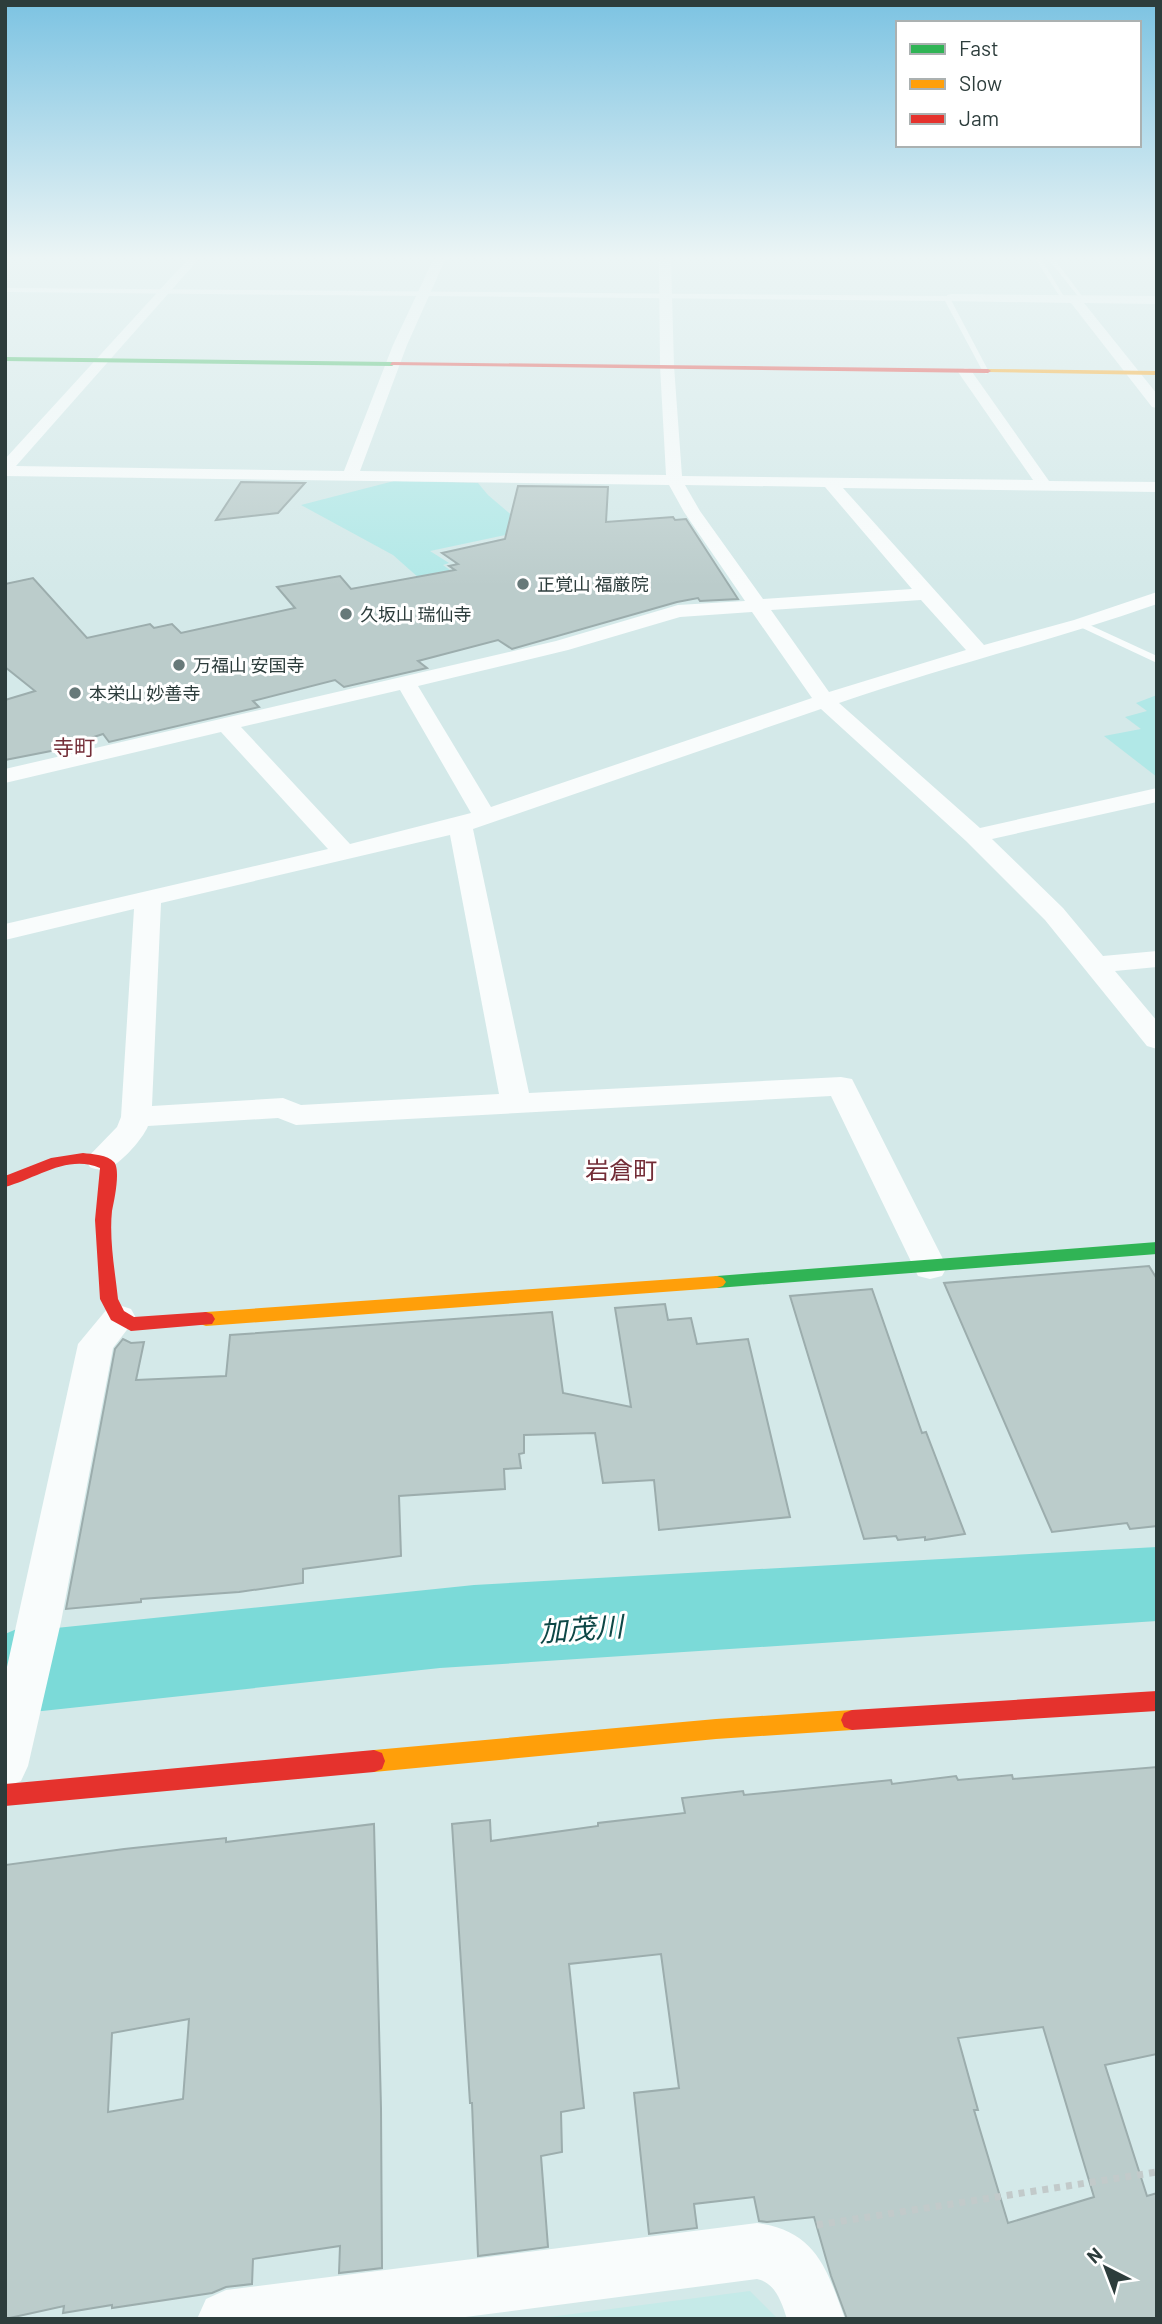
<svg xmlns="http://www.w3.org/2000/svg" width="1162" height="2324" font-family="Barlow,'Noto Sans JP',sans-serif">
	<style>
		.built { fill: #c5eae8 }
		.green { fill: #b1e8e7 }
		.water { fill: #7bdad8 }
		.building { fill: #bbcccb; stroke: #9cadad; stroke-width: 2; fill-rule: evenodd }
		.lines { fill: none; stroke-linecap: round; stroke-linejoin: round }
		.path { stroke: #c2caca; stroke-width: 7; stroke-dasharray: 6 6; stroke-linecap: butt }
		.lane { fill: #f9fcfc; fill-rule: evenodd }
		.street { fill: #f9fcfc; fill-rule: evenodd }
		.fast { fill: #30b455; fill-rule: evenodd }
		.slow { fill: #ff9f0a; fill-rule: evenodd }
		.jam { fill: #e5322d; fill-rule: evenodd }
		.poi-dot { fill: #677979; stroke: #fff; stroke-width: 2.5 }
		.labels { text-anchor: middle; dominant-baseline: central; stroke-width: 6; stroke-linejoin: round; paint-order: stroke }
		.far-poi-label { font-size: 18px; fill: #2d3d3c; stroke: #fff; text-anchor: start }
		.far-quarter-label { font-size: 21px; fill: #732d37; stroke: #fff }
		.quarter-label { font-size: 24px; fill: #732d37; stroke: #fff }
		.near-water-label { font-size: 28px; font-style: italic; fill: #0d4746; stroke: #fff }
	</style>
	<rect width="100%" height="100%" fill="#d4e9e9"/>
	<polygon class="built" points="750,2291 778,2319 534,2319"/>
	<g class="green">
		<polygon points="394,481 478,483 488,495 529,530 430,551 449,563 443,565 461,578 428,586 393,555 301,505"/>
		<polygon points="1157,695 1157,777 1104,736 1141,729 1125,717 1147,711 1136,703"/>
	</g>
	<polygon class="water" points="1157,1547 1157,1621 440,1668 5,1715 5,1634 19,1628 56,1628 474,1585"/>
	<g class="building">
		<polygon points="241,482 305,483 278,513 216,520"/>
		<polygon points="518,486 608,487 606,522 673,517 675,520 686,519 738,599 700,601 698,598 677,602 512,649 498,640 418,661 427,668 344,687 335,680 253,701 259,707 109,742 103,734 51,751 5,760 5,700 35,691 5,667 5,584 33,578 87,638 150,624 154,628 172,624 181,633 295,608 277,587 340,576 351,589 455,570 449,566 458,564 442,553 505,539"/>
		<polygon points="1149,1266 1157,1279 1157,1526 1130,1529 1127,1523 1052,1532 944,1283"/>
		<polygon points="872,1289 922,1433 926,1432 965,1534 925,1540 925,1537 898,1540 896,1536 864,1539 790,1296"/>
		<polygon points="665,1304 668,1320 691,1318 697,1344 748,1339 790,1517 659,1530 654,1480 603,1483 595,1433 524,1435 524,1453 519,1454 521,1468 504,1469 505,1489 399,1496 401,1556 303,1569 303,1583 239,1592 141,1599 141,1602 66,1609 115,1349 123,1339 131,1343 144,1342 136,1380 226,1376 230,1335 552,1312 563,1393 631,1407 615,1308"/>
		<path d="M 1157,1767 L 1157,2054 L 1105,2065 L 1147,2196 L 1157,2193 L 1157,2319 L 847,2319 L 831,2276 L 814,2217 L 767,2222 L 759,2221 L 754,2197 L 694,2204 L 697,2228 L 649,2234 L 634,2093 L 679,2088 L 661,1954 L 569,1964 L 584,2108 L 561,2112 L 562,2152 L 541,2156 L 548,2247 L 478,2256 L 472,2103 L 470,2103 L 452,1824 L 490,1820 L 491,1841 L 598,1826 L 598,1823 L 685,1813 L 682,1798 L 743,1791 L 744,1795 L 891,1780 L 892,1784 L 956,1776 L 958,1780 L 1012,1775 L 1013,1779 ZM 1043,2027 L 1094,2197 L 1008,2223 L 974,2110 L 978,2110 L 958,2038 Z"/>
		<path d="M 374,1824 L 381,2108 L 382,2268 L 339,2273 L 340,2246 L 253,2259 L 252,2284 L 226,2287 L 212,2293 L 112,2308 L 112,2305 L 63,2313 L 64,2306 L 5,2319 L 5,1865 L 124,1849 L 226,1838 L 226,1842 ZM 189,2019 L 183,2099 L 108,2112 L 112,2033 Z"/>
	</g>
	<g class="lines">
		<polyline class="path" points="817,2225 1157,2172"/>
		<g class="lane">
			<polygon points="1036,260 1042,260 1066,300 1062,300"/>
			<polygon points="1049,260 1055,260 1085,300 1081,300"/>
			<polygon points="5,288 951,296 954,298 951,300 989,372 986,374 983,372 945,301 5,292"/>
			<polygon points="1081,621 1157,656 1157,663 1078,626 1076,624"/>
		</g>
		<g class="street">
			<path d="M 187,260 L 198,260 L 16,466 L 344,471 L 393,345 L 433,260 L 445,260 L 407,345 L 360,471 L 666,475 L 660,366 L 659,260 L 671,260 L 674,366 L 682,476 L 1033,480 L 958,372 L 965,368 L 970,369 L 1049,481 L 1157,482 L 1157,492 L 843,488 L 984,645 L 1074,620 L 1157,592 L 1157,604 C 1051,641 944,667 839,703 L 980,828 L 1157,788 L 1157,802 L 992,839 L 1063,908 L 1103,956 L 1157,951 L 1157,967 L 1115,971 L 1157,1021 L 1157,1049 L 1147,1046 L 1045,920 L 966,841 L 821,709 L 473,829 L 529,1093 L 841,1077 L 852,1079 L 947,1267 L 942,1276 L 930,1279 L 918,1276 L 831,1096 L 296,1125 L 278,1118 L 148,1126 C 143,1139 116,1170 102,1170 C 100,1170 91,1168 90,1167 L 85,1160 L 117,1127 L 121,1117 L 134,909 L 5,940 L 5,924 L 328,849 L 221,732 L 5,783 L 5,769 L 556,641 L 678,605 L 745,601 L 684,512 L 669,485 L 5,476 L 5,459 ZM 685,485 L 825,487 L 912,589 L 763,599 L 700,511 ZM 921,600 L 966,650 L 829,692 L 771,610 ZM 752,612 L 812,698 L 491,807 L 418,686 L 568,650 L 680,617 ZM 400,690 L 471,813 L 350,844 L 241,727 ZM 450,835 L 499,1094 L 301,1105 L 283,1098 L 152,1106 L 161,903 Z"/>
			<polygon points="951,294 1157,296 1157,304 1084,303 1157,394 1157,408 1152,407 1071,303 947,301 947,295"/>
			<polygon points="119,1305 131,1309 136,1318 113,1348 61,1622 28,1766 21,1781 5,1787 5,1676 78,1344 107,1309"/>
			<path d="M 757,2223 C 816,2231 827,2269 845,2319 L 787,2319 C 782,2303 775,2282 757,2279 L 450,2319 L 197,2319 L 206,2299 L 226,2290 Z"/>
		</g>
		<g class="fast">
			<polygon points="5,357 392,362 395,364 392,366 5,361"/>
			<polygon points="1157,1242 1157,1254 717,1288 711,1286 708,1282 711,1278 717,1276"/>
		</g>
		<g class="slow">
			<polygon points="988,369 1157,371 1157,375 986,372"/>
			<polygon points="717,1276 723,1278 726,1282 723,1286 717,1288 206,1326 200,1324 197,1319 200,1314 206,1312"/>
			<polygon points="852,1710 860,1713 863,1720 860,1727 852,1730 716,1739 374,1772 366,1769 363,1761 366,1753 374,1750 716,1719"/>
		</g>
		<g class="jam">
			<polygon points="392,362 988,369 991,371 988,373 390,365"/>
			<path d="M 83,1153 C 92,1154 108,1155 114,1162 C 121,1170 114,1201 112,1211 C 109,1239 115,1271 118,1299 L 124,1311 L 134,1317 L 206,1312 L 212,1314 L 215,1319 L 212,1324 L 131,1331 L 111,1320 L 100,1299 L 95,1220 L 100,1168 C 67,1154 36,1179 5,1187 L 5,1176 L 51,1158 Z"/>
			<polygon points="1157,1691 1157,1711 852,1730 844,1727 841,1720 844,1713 852,1710"/>
			<polygon points="374,1750 382,1753 385,1761 382,1769 374,1772 5,1806 5,1784"/>
		</g>
	</g>
	<linearGradient id="sky" x2="0" y2="1"><stop stop-color="#7cc3e2"/><stop offset="0.44" stop-color="#ecf5f5"/><stop offset="1" stop-color="#ecf5f5" stop-opacity="0"/></linearGradient>
	<rect width="1162" height="586" fill="url(#sky)"/>
	<g class="poi-dot">
		<circle cx="523" cy="584" r="7"/>
		<circle cx="346" cy="614" r="7"/>
		<circle cx="179" cy="665" r="7"/>
		<circle cx="75" cy="693" r="7"/>
	</g>
	<g class="labels">
		<g class="far-poi-label">
			<text x="537" y="584">正覚山 福厳院</text>
			<text x="360" y="614">久坂山 瑞仙寺</text>
			<text x="193" y="665">万福山 安国寺</text>
			<text x="89" y="693">本栄山 妙善寺</text>
		</g>
		<g class="far-quarter-label">
			<text x="74" y="746">寺町</text>
		</g>
		<g class="quarter-label">
			<text x="621" y="1169">岩倉町</text>
		</g>
		<g class="near-water-label">
			<text transform="translate(581 1628) rotate(-4)">加茂川</text>
		</g>
	</g>
	<rect width="1162" height="2324" fill="none" stroke="#2d3d3c" stroke-width="14"/>
	<rect x="896" y="21" width="245" height="126" fill="#ffffff" stroke="#abb1b1" stroke-width="2"/>
	<rect x="910" y="44" width="35" height="10" fill="#30b455" stroke="#abb1b1" stroke-width="2"/>
	<text x="959" y="56" font-size="21" fill="#2d3d3c">Fast</text>
	<rect x="910" y="79" width="35" height="10" fill="#ff9f0a" stroke="#abb1b1" stroke-width="2"/>
	<text x="959" y="91" font-size="21" fill="#2d3d3c">Slow</text>
	<rect x="910" y="114" width="35" height="10" fill="#e5322d" stroke="#abb1b1" stroke-width="2"/>
	<text x="959" y="126" font-size="21" fill="#2d3d3c">Jam</text>
	<g transform="translate(1106 2268) rotate(318)" stroke="#ffffff" stroke-width="5" paint-order="stroke">
	<path d="M0-5L12 26L0 18L-12 26Z" fill="#2d3d3c"/>
	<text y="-10" font-size="19" font-weight="bold" text-anchor="middle" fill="#2d3d3c">N</text>
	</g>
</svg>
